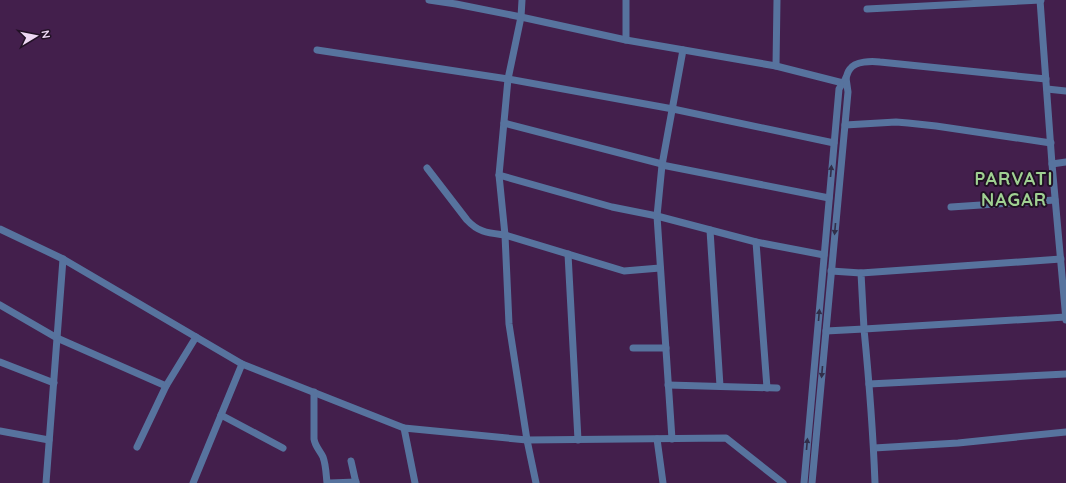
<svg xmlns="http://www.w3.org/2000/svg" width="1066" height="483" font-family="Quicksand,sans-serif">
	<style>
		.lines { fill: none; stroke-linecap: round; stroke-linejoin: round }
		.minor { stroke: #57739e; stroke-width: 7 }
		.oneway { fill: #312e49 }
		.labels { text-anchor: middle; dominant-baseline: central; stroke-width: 4; stroke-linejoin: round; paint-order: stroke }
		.district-label { font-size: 18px; font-weight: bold; letter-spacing: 1px; fill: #a0d192; stroke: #211125 }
	</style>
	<rect width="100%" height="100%" fill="#431f4c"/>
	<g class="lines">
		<g class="minor">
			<polyline points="429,0 456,4 521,17 626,40 776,66 843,83"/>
			<polyline points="522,0 521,17 508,79 499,175 505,235 509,324 527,440 536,483"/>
			<polyline points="626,0 626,40"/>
			<polyline points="1040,0 1052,164 1066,320"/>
			<polyline points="867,9 1041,0"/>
			<polyline points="317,50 508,79 673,109 834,143"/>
			<polyline points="776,66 777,0"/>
			<polyline points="1047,89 1066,91"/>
			<polyline points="504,123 662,164"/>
			<polyline points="845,125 896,122 908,123 936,126 1051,143"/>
			<polyline points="1052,164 1066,162"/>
			<polyline points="662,165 829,198"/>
			<path d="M 427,168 L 467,220 C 479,233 489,233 505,235 L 624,271 L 660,268"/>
			<polyline points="499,175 612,207 657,216 756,242 824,255"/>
			<polyline points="951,207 1055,200"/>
			<polyline points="0,229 63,259 242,364 404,428 527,440 726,438 783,483"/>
			<polyline points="710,230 720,386"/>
			<polyline points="756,242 767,388"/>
			<polyline points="568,254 578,440"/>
			<polyline points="831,271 861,273"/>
			<polyline points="0,305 57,338 166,386 196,337"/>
			<polyline points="826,331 864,329 861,273 1061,259"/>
			<polyline points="633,348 666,348"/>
			<polyline points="0,362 54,383"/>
			<polyline points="869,384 1066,374"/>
			<polyline points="668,385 777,388"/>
			<path d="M 314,392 L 314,439 C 315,446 320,451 323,457 C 326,465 326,474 327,483"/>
			<polyline points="221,415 283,448"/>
			<polyline points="404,428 415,483"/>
			<polyline points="0,431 49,440"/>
			<polyline points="657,439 663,483"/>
			<polyline points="672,439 657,216 662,165 683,50"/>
			<polyline points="137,447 166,386"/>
			<polyline points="874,448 958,443 1066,432"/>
			<polyline points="351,461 356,483"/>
			<polyline points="46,483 63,259"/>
			<polyline points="193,483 242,364"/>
			<polyline points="330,483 356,482"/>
			<path d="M 804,483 L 839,89 C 841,85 844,82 846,78 C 847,75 848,71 850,69 C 855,61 872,61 880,62 L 1046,79"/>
			<polyline points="812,483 848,92 846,78"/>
			<path d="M 875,483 C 873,431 869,380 864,329 L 1066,317"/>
		</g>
	</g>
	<defs><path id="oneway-solid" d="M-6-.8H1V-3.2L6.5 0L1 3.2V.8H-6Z"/></defs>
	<g class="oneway">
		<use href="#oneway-solid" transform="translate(831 171) rotate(-85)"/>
		<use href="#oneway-solid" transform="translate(835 229) rotate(95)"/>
		<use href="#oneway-solid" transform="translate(819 315) rotate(-85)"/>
		<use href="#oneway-solid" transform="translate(822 372) rotate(95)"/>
		<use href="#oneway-solid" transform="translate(807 444) rotate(-85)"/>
	</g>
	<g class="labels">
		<g class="district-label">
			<text x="1014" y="178">PARVATI<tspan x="1014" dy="21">NAGAR</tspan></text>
		</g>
	</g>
	<g transform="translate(36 36) rotate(80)" stroke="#211125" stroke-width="3" paint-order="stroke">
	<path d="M0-3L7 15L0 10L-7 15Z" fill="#edd7f3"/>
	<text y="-6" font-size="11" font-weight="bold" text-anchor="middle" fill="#edd7f3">N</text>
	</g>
</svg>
